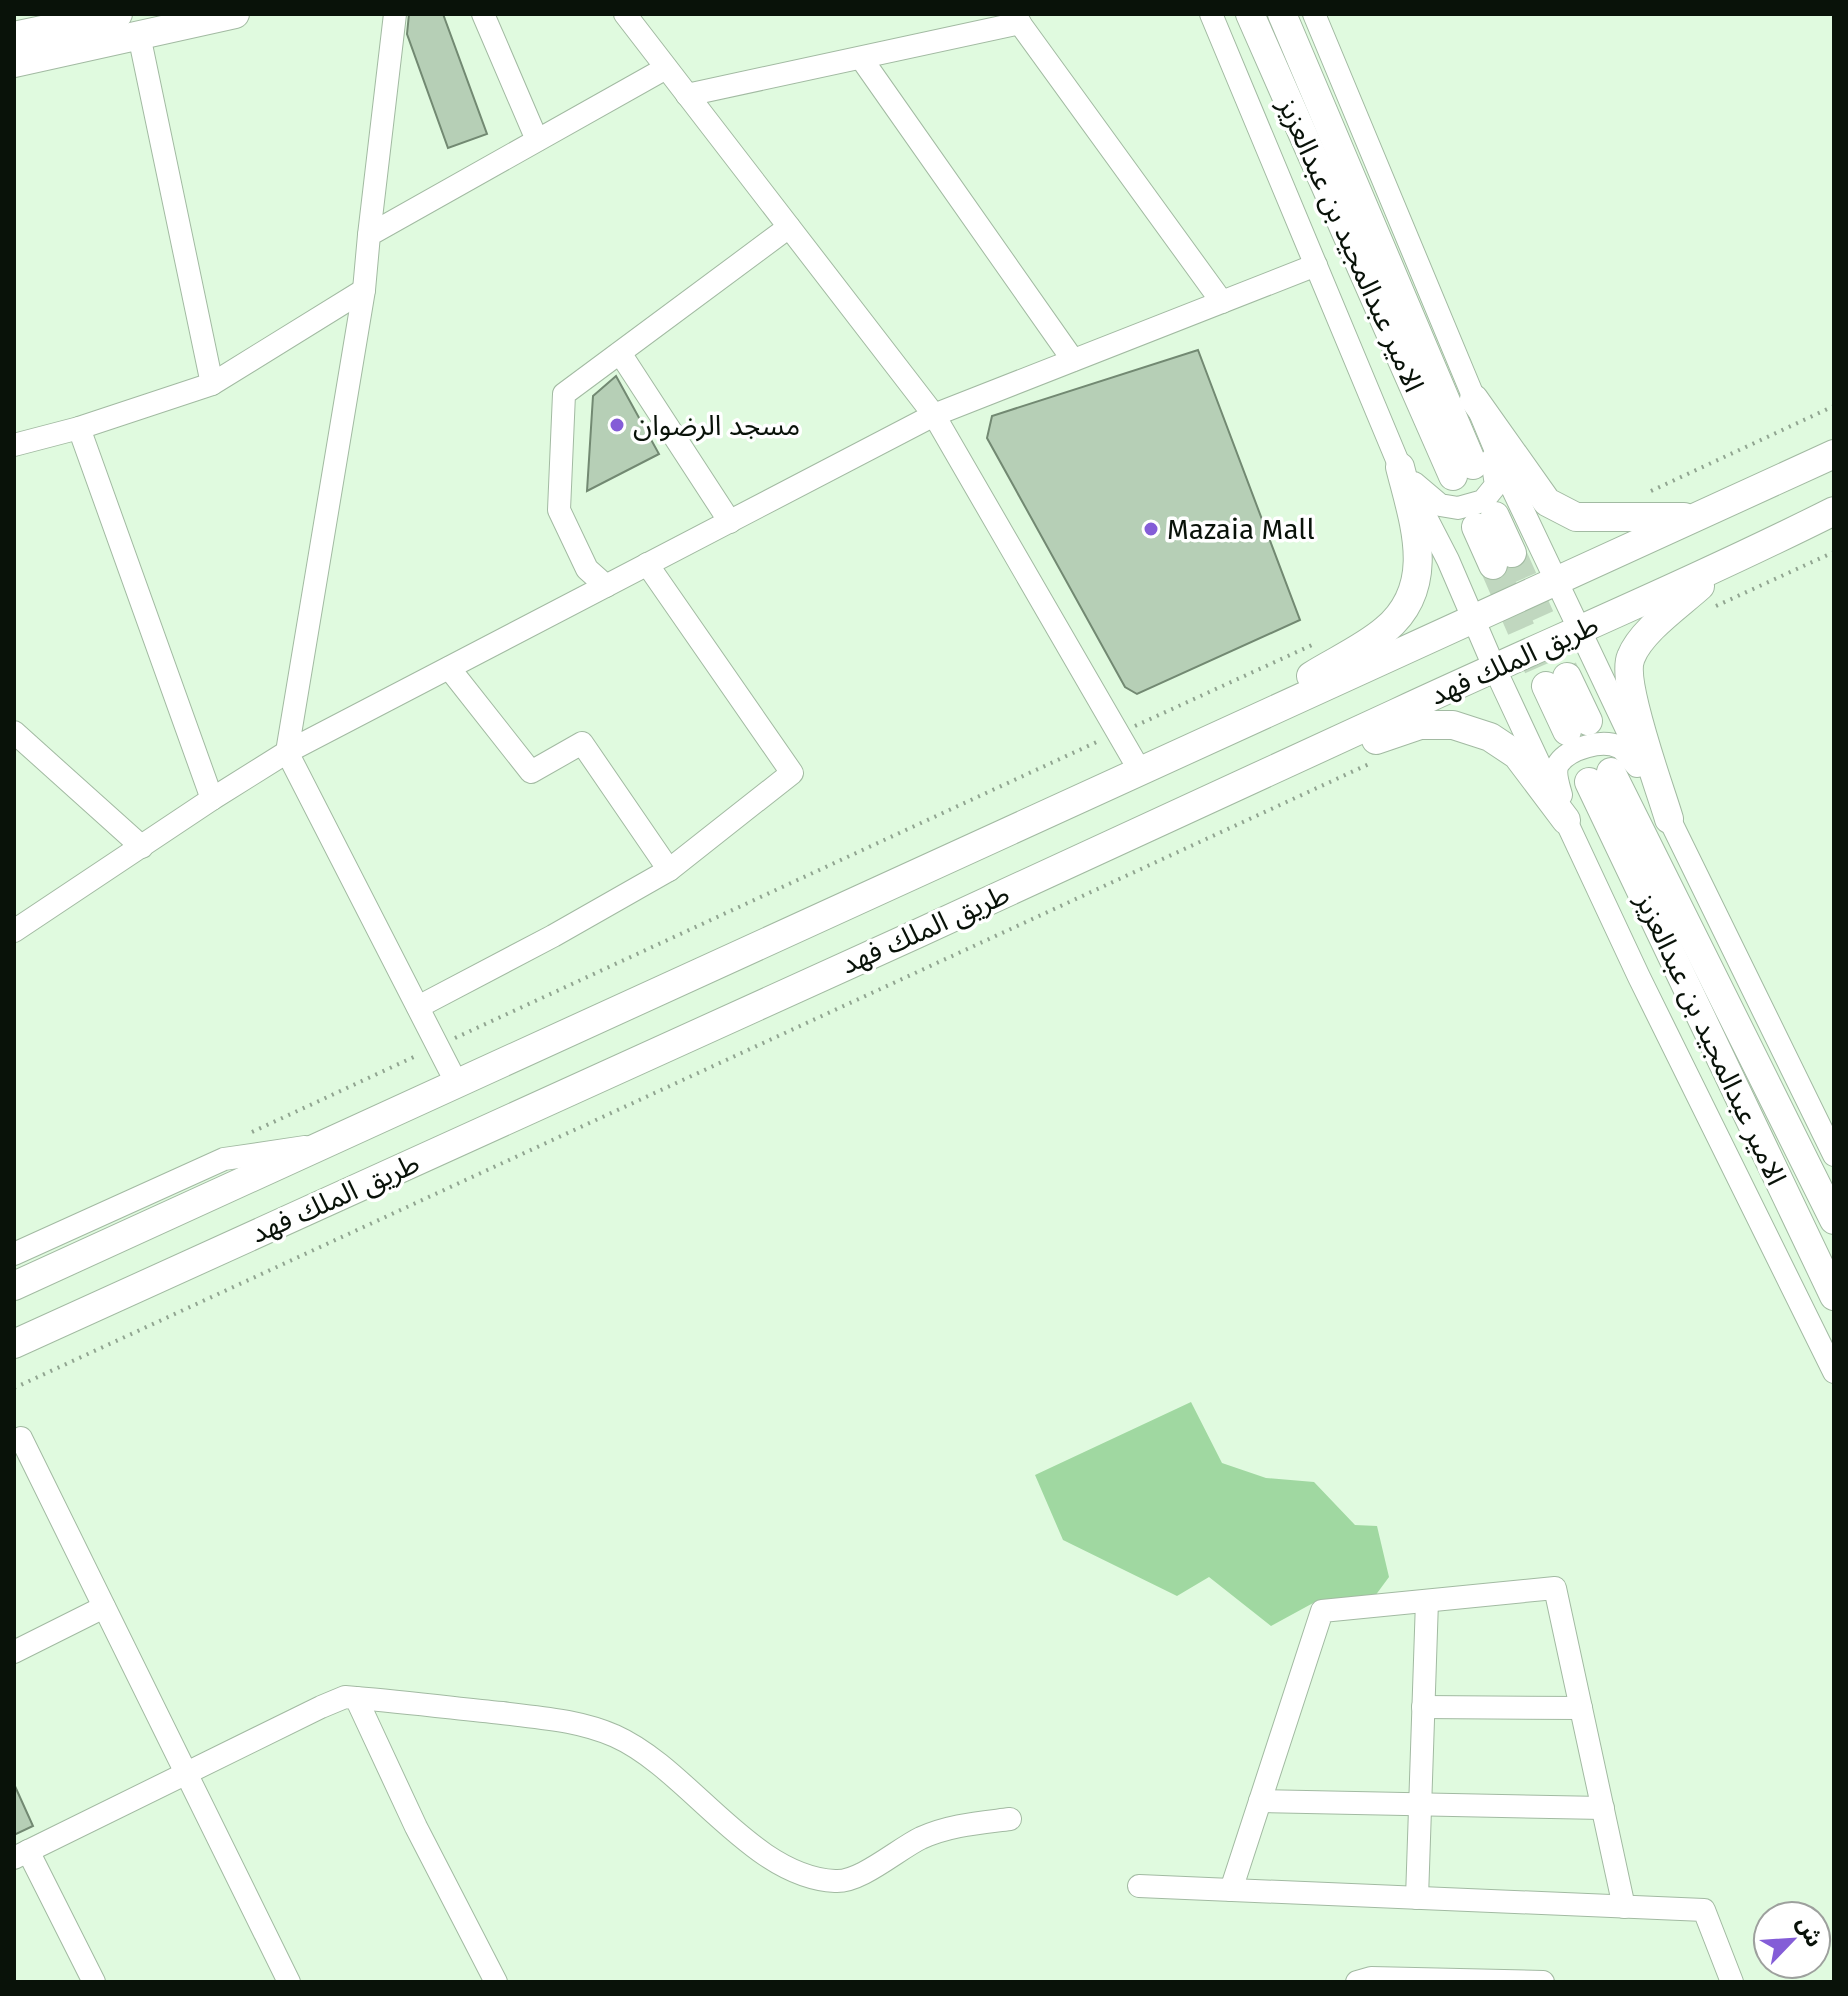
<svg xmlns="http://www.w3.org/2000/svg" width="1848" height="1996" font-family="'Fira Sans','Noto Sans Arabic',sans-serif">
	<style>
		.green { fill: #a0d8a1 }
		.building { fill: #b6cfb6; stroke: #728972; stroke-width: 2 }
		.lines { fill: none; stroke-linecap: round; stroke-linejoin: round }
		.major-tunnel { stroke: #c0d7bf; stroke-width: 28; stroke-dasharray: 28 14; stroke-linecap: butt }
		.minor-casing { stroke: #a2baa2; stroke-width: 24 }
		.major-casing { stroke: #a2baa2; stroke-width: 30 }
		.path { stroke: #91a591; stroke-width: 4; stroke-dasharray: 2 6; stroke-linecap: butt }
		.minor { stroke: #fff; stroke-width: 22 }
		.major { stroke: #fff; stroke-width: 28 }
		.poi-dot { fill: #845dd7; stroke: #fff; stroke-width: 3 }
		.labels { text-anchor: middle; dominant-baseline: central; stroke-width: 7; stroke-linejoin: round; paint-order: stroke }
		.street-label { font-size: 28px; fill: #091209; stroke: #fff }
		.poi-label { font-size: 28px; fill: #091209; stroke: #fff; text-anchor: start }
	</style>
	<rect width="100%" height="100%" fill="#e0fadf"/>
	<polygon class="green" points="1191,1402 1222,1463 1266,1478 1314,1482 1355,1525 1377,1526 1389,1577 1375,1596 1315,1602 1271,1626 1209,1577 1177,1596 1063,1540 1035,1475"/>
	<g class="building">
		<polygon points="409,14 443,14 487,134 448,148 407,34"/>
		<polygon points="1198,350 1300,620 1137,694 1125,687 987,438 992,416"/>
		<polygon points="616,376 659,454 587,491 593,396"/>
		<polygon points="14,1784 33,1826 14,1835"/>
	</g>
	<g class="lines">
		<g class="major-tunnel">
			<polyline points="1512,553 1567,677"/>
			<polyline points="1493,565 1546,686"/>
		</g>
		<g class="minor-casing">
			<g id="minor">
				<polyline points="483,14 537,140"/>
				<polyline points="625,14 934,415 1140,771"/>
				<polyline points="1013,14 1222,302"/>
				<polyline points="1211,14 1400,467 1448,560 1494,667 1639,977 1834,1372"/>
				<polyline points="1314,14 1506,475 1639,755"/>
				<polyline points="139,35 212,384"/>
				<polyline points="861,58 1073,360"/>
				<polyline points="666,68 369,235 364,290 287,752 934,415 1316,265"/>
				<polyline points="687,95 1020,23"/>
				<polyline points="369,235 395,14"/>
				<polyline points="620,353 730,522"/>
				<polyline points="79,428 212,799"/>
				<polyline points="14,445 79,428 212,384 364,290"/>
				<polyline points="1414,483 1440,505 1458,508 1483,501 1496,485 1492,459"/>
				<polyline points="606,586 587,569 559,510 564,394 789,227"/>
				<polyline points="449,668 531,772 582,743 669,870"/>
				<polyline points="14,732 142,847"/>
				<path d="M 1561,795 C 1559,787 1553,771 1559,763 C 1570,748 1602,739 1619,747 C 1625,750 1632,761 1637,766"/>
				<polyline points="1662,804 1834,1155"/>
				<polyline points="14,931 212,799 287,752 457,1084"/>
				<polyline points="418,1007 553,936 669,870 792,773 647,564"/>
				<polyline points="14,1254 224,1159 305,1147"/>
				<polyline points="14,1442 21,1438 289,1982"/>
				<polyline points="14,1652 104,1607"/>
				<path d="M 356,1698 C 405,1702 453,1708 502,1713 C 541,1718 578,1720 615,1736 C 689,1769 751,1877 835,1881 C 860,1883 898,1849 921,1838 C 950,1825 979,1823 1010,1819"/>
				<polyline points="1423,1707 1581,1708"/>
				<polyline points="1260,1801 1603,1808"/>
				<polyline points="28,1851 94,1982"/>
				<polyline points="14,1858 321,1707 345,1697 356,1698 416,1827 496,1982"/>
				<polyline points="1139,1886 1704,1910 1732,1982"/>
				<polyline points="1231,1890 1322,1611 1555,1588 1624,1907"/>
				<polyline points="1417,1898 1427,1601"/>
				<polyline points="1357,1982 1371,1978 1543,1982"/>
			</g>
		</g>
		<g class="major-casing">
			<g id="major">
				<polyline points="1250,14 1453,476"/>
				<polyline points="1282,14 1473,465"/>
				<polyline points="14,36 118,14"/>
				<polyline points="14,63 235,14"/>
				<polyline points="1474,399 1547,502 1576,517 1684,517"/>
				<polyline points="1495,516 1512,553"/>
				<polyline points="1476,527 1493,565"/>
				<path d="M 1311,676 C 1335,661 1364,648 1385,630 C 1438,586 1414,523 1400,467"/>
				<polyline points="1567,677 1588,721"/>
				<polyline points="1546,686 1567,731"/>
				<polyline points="1376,740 1420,725 1453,725 1490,737 1517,755 1566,820"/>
				<polyline points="1611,772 1834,1220"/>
				<polyline points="1589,782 1834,1296"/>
				<path d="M 1669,819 C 1660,788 1620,682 1631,657 C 1641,631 1679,605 1700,586"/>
				<polyline points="14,1286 1834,454"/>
				<path d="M 14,1344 C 475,1134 937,927 1396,713 C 1542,645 1690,583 1834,511"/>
			</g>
		</g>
		<g class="path">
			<polyline points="1651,491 1834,406"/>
			<polyline points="1716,606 1834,552"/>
			<polyline points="1135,726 1312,645"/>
			<polyline points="455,1038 1101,740"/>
			<polyline points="252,1132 418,1055"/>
			<polyline points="14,1388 1369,764"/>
		</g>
		<use href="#minor" class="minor"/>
		<use href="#major" class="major"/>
	</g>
	<g class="poi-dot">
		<circle cx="617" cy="425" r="8"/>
		<circle cx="1151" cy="529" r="8"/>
	</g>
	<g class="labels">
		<g class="street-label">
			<text transform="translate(1351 245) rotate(66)">الامير عبدالمجيد بن عبدالعزيز</text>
			<text transform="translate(1514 660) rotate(-24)">طريق الملك فهد</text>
			<text transform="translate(925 929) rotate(-24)">طريق الملك فهد</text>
			<text transform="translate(1711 1039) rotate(65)">الامير عبدالمجيد بن عبدالعزيز</text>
			<text transform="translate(335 1198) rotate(-24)">طريق الملك فهد</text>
		</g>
		<g class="poi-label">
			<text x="633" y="425">مسجد الرضوان</text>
			<text x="1167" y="529">Mazaia Mall</text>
		</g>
	</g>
	<rect width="1848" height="1996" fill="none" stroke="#091209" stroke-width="32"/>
	<g transform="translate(1792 1940) rotate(65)"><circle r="38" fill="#ffffff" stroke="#9da09d" stroke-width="2"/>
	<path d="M0-6L14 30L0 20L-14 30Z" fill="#845dd7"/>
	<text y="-12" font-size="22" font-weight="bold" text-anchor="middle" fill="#091209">ش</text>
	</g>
</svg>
